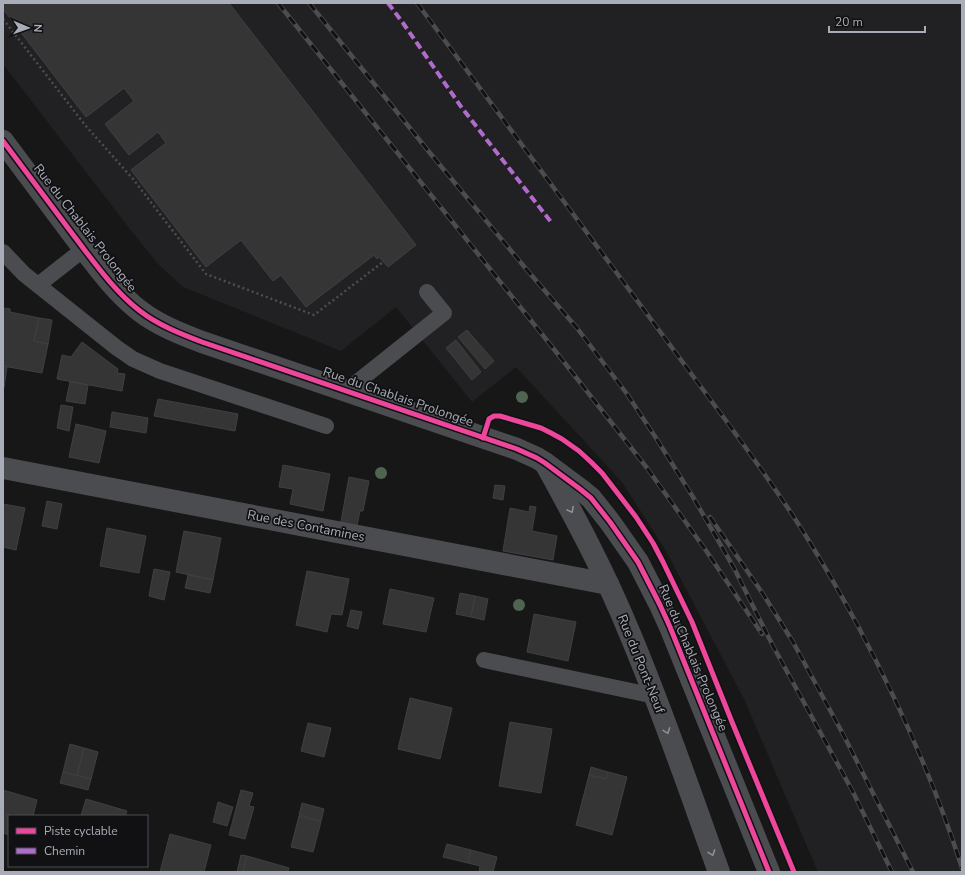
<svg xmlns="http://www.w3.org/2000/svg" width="965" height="875" font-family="'Nunito Sans',sans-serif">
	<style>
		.built { fill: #212123 }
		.building { fill: #353536; stroke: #3f4043 }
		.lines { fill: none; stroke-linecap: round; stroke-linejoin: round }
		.path { stroke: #4d4e52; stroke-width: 2.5; stroke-dasharray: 2 3; stroke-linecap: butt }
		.service { stroke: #4b4c50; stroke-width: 16 }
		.minor { stroke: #4b4c50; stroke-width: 22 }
		.tertiary { stroke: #4b4c50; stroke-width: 22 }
		.rail-casing { stroke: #4b4c4f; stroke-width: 4.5 }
		.rail { stroke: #111113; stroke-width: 3; stroke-dasharray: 9; stroke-linecap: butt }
		.quiet { stroke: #b06ccc; stroke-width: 4; stroke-dasharray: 8 4; stroke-linecap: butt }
		.cycleway-casing { stroke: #111113; stroke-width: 8 }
		.cycleway { stroke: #ed469a; stroke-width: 5 }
		.tree { fill: #506451 }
		.oneway { stroke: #8c9099 }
		.labels { text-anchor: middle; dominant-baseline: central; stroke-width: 3.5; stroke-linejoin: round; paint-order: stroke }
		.street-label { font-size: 13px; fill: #a8adb8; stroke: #111113 }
	</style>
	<rect width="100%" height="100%" fill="#171717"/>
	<polygon class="built" points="3,3 962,3 962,872 818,872 744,699 666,551 622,482 516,367 472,402 396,307 341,351 183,287 158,264 129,228 3,64"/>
	<g class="building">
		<polygon points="3,3 229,3 416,245 388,267 379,257 377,259 374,255 306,307 281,275 273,281 241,240 206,267 131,170 166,143 158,132 129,155 105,124 134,101 124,88 86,117 3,9"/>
		<polygon points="3,308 10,309 10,312 39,318 34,341 48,344 42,373 3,366"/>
		<polygon points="39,318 52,320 48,344 34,341"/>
		<polygon points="467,330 494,361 485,369 458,337"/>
		<polygon points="456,340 481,372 472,380 446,348"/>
		<polygon points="82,342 118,369 117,373 125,374 122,391 57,379 62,355 71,357"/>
		<polygon points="3,366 7,367 4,388 3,388"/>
		<polygon points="70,382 88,385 85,404 66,401"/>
		<polygon points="158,399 238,414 235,431 154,416"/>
		<polygon points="61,405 73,407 69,431 57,428"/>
		<polygon points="112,412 148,418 146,433 110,427"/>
		<polygon points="76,424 106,431 99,463 69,457"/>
		<polygon points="283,465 330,474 323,511 290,504 293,489 279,487"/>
		<polygon points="349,477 369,481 363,511 360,511 356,530 340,527"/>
		<polygon points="495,485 505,486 503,500 493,498"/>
		<polygon points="47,501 62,504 57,529 42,526"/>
		<polygon points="3,504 25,508 16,550 3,547"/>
		<polygon points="530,506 536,507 532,531 557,536 553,560 503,551 510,508 529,512"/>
		<polygon points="107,528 146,536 139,573 100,566"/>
		<polygon points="184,531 221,538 213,580 176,572"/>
		<polygon points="154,569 170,572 164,600 149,596"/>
		<polygon points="307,571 349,579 342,615 331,614 327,632 296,625"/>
		<polygon points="188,575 213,580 210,593 185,588"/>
		<polygon points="390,589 434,598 426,632 383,624"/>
		<polygon points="460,593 475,596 471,617 456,614"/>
		<polygon points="475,596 488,599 484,620 471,617"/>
		<polygon points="351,610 362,612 358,629 347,626"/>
		<polygon points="534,614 576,622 568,661 527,652"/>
		<polygon points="410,698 452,708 440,759 398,749"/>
		<polygon points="510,722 552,729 541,793 499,786"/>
		<polygon points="308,723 331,728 324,757 301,751"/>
		<polygon points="70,744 84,748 77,776 63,772"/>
		<polygon points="84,748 98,752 91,779 77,776"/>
		<polygon points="591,767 608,772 606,779 589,775"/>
		<polygon points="63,772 91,779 88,790 60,783"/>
		<polygon points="608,772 627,777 612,835 576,825 589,775 606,779"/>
		<polygon points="3,790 37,800 33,816 9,816 9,835 3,833"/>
		<polygon points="241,790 253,793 249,806 254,807 245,839 229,835"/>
		<polygon points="86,799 127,811 125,816 81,816"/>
		<polygon points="218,802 233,807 227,826 213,822"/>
		<polygon points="302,803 324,809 321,821 299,815"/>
		<polygon points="299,816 321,822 313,852 291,847"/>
		<polygon points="170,834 211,845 204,872 160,872"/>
		<polygon points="447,844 471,850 468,863 443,857"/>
		<polygon points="471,850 497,857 493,872 479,872 480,866 468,863"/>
		<polygon points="241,855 247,856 243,872 237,872"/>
		<polygon points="247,856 289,868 288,872 243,872"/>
	</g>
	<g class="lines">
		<polyline class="path" points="3,19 85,125 133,179 206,274 314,315 383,262"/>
		<g class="service">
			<polyline points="3,252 24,274 117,348 133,359 160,371 326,426"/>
			<polyline points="38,285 84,249"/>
			<polyline points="346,391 444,313 427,292"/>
			<polyline points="484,660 655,696"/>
		</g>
		<g class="minor">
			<path d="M 545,463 C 576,519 606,575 630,634 C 663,712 690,792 719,872"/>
			<polyline points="3,468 608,584"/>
		</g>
		<path class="tertiary" d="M 3,141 C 27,173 50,204 74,236 C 94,262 114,291 140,311 C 158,325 181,334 202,342 L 517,449 L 537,458 L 545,463 L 580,489 L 591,498 L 610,522 L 638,562 L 660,605 L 670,627 L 769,872"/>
		<g class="rail-casing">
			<g id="rail">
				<polyline points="278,3 553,348 647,468 707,552 762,634"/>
				<polyline points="309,3 430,153 527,270 577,328 627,394 656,438 693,497 734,568 773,646 853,792 892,872"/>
				<path d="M 417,3 L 724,418 C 749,452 774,486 797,522 C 819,556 839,591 858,626 C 900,705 935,783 962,868"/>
				<polyline points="710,517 763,594 793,642 843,734 913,872"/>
			</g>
		</g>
		<use href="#rail" class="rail"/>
		<polyline class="quiet" points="388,3 403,23 462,108 551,222"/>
		<g class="cycleway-casing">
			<g id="cycleway">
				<path d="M 3,141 C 27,173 50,204 74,236 C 94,262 114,291 140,311 C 158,325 181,334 202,342 L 517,449 L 537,458 L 545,463 L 580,489 L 591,498 L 610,522 L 638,562 L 660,605 L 670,627 L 769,872"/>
				<polyline points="483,438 489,419 494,416 500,416 541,428 551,433 562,439 579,451 591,462 602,473 636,517 653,543 663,562 692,622 732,722 794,872"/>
			</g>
		</g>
		<use href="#cycleway" class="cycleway"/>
	</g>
	<g class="tree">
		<circle cx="522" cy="397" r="6"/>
		<circle cx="381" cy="473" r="6"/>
		<circle cx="519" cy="605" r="6"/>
	</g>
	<defs><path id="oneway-chevron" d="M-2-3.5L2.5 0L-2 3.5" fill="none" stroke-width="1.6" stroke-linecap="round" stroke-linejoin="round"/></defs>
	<g class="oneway">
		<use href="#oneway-chevron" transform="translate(571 510) rotate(61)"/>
		<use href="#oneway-chevron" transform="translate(667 731) rotate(70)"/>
		<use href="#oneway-chevron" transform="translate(712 853) rotate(70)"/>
	</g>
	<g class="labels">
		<g class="street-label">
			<text transform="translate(85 228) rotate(52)">Rue du Chablais Prolongée</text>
			<text transform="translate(398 397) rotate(19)">Rue du Chablais Prolongée</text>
			<text transform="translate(306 526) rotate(11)">Rue des Contamines</text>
			<text transform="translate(693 658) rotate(67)">Rue du Chablais Prolongée</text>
			<text transform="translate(641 664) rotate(68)">Rue du Pont-Neuf</text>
		</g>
	</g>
	<rect width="965" height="875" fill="none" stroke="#a8adb8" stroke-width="8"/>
	<rect x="8" y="815" width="140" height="52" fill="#111113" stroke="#4d4f55"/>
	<rect x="16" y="828" width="20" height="6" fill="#ed469a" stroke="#4d4f55"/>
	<text x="44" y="835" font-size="12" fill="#a8adb8">Piste cyclable</text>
	<rect x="16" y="848" width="20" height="6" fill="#b06ccc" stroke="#4d4f55"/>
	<text x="44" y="855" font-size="12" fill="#a8adb8">Chemin</text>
	<g transform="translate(28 28) rotate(92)" stroke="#111113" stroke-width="3" paint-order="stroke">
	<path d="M0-3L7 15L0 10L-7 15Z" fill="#a8adb8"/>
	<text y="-6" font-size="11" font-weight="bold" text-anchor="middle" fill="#a8adb8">N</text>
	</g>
	<path d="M829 26v6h96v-6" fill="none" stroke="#a8adb8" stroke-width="2"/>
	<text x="835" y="26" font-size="12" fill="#a8adb8" stroke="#111113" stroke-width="3" paint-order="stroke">20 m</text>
</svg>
